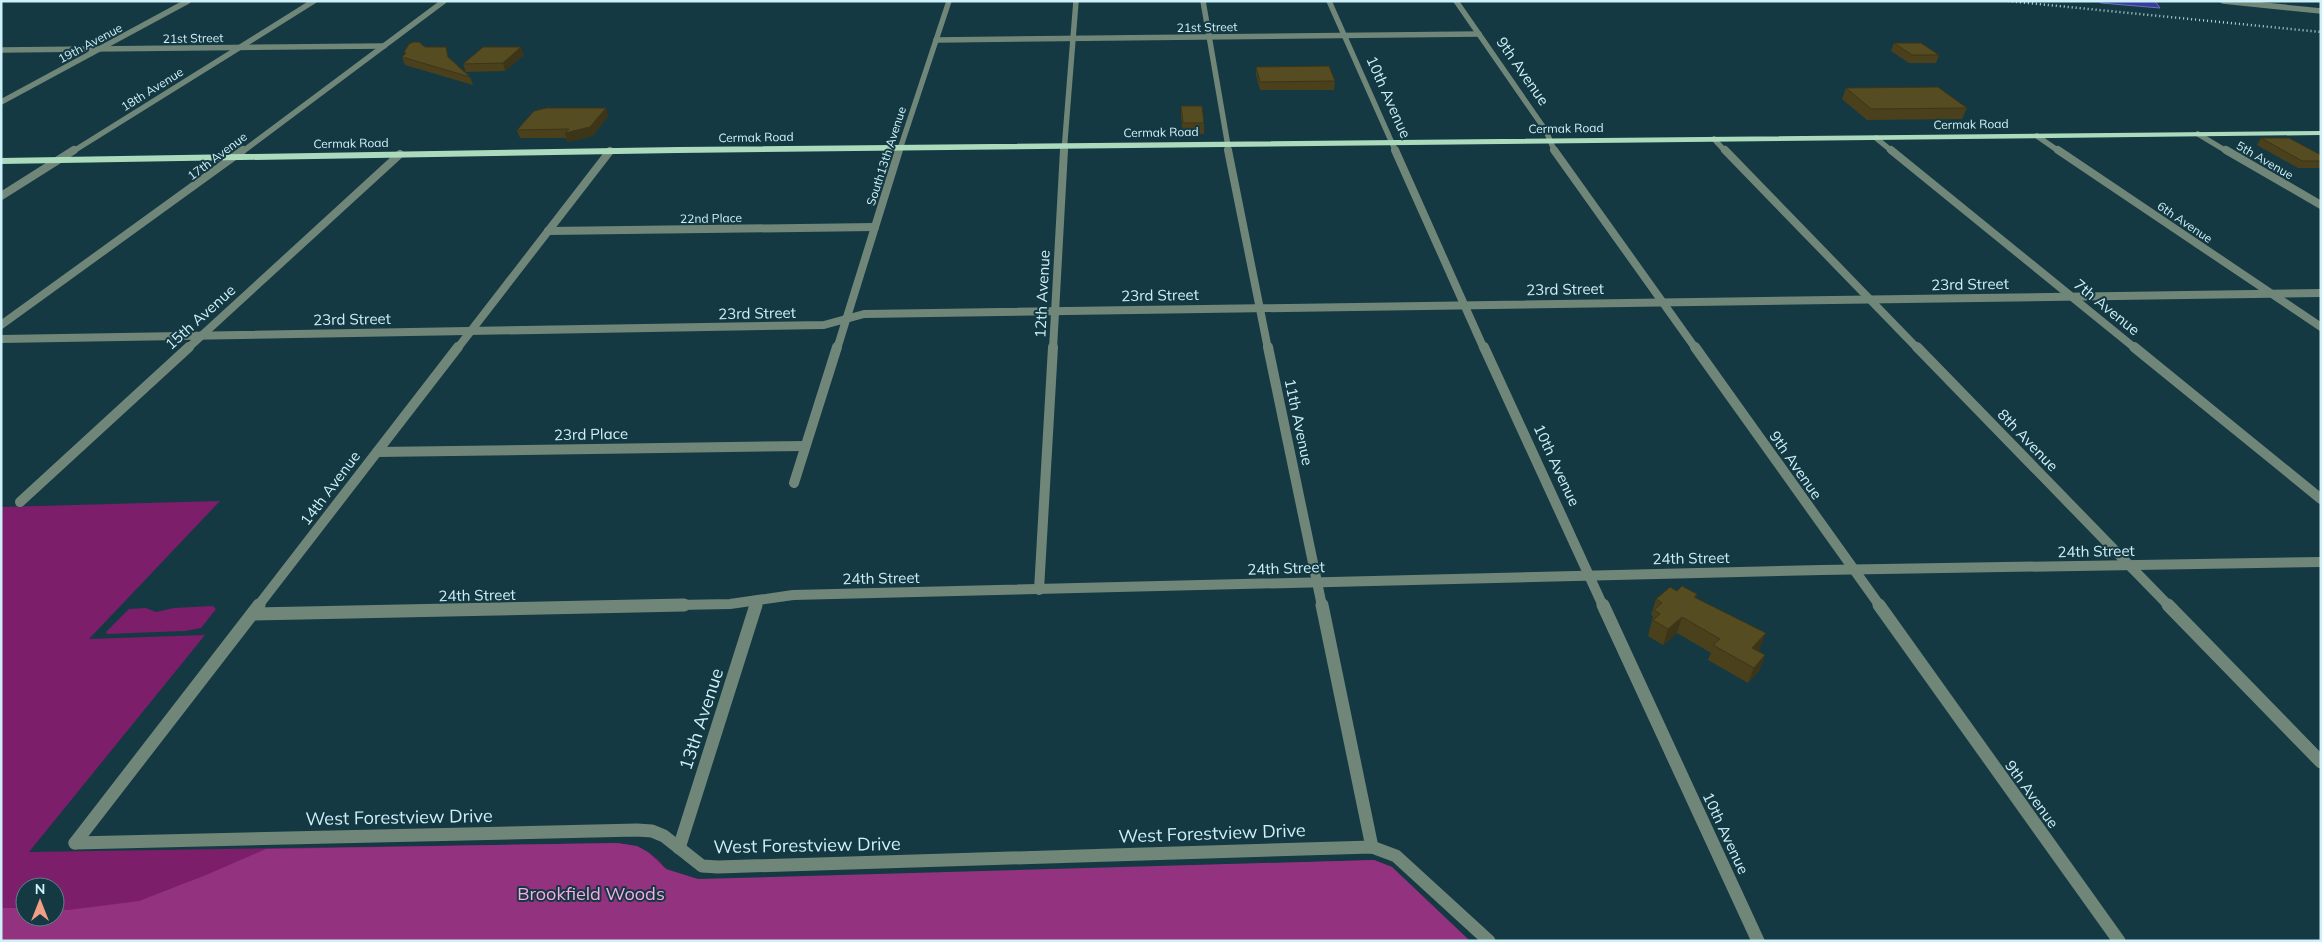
<svg xmlns="http://www.w3.org/2000/svg" width="2322" height="942" font-family="Mulish,sans-serif">
	<style>
		.green { fill: #7c1e6a; fill-rule: evenodd }
		.forest { fill: #93327e }
		.water { fill: #3b3b9e; stroke: #6771b9 }
		.lines { fill: none; stroke-linecap: round; stroke-linejoin: round }
		.minor-far3 { stroke: #708678; stroke-width: 5.5 }
		.minor-far2 { stroke: #708678; stroke-width: 8 }
		.minor-far1 { stroke: #708678; stroke-width: 10 }
		.minor { stroke: #708678; stroke-width: 13 }
		.tertiary-far1 { stroke: #708678; stroke-width: 5.5 }
		.tertiary { stroke: #708678; stroke-width: 8 }
		.primary { fill: #abdabc; fill-rule: evenodd }
		.rail { stroke: #b6d8e1; stroke-width: 2.5; stroke-dasharray: 1 3; stroke-linecap: butt }
		.wall { fill: #4a411c }
		.shaded-wall { fill: #3c3517 }
		.building { fill: #564c21; stroke: #3c3517 }
		.labels { text-anchor: middle; dominant-baseline: central; stroke-width: 4; stroke-linejoin: round; paint-order: stroke }
		.far-street-label { font-size: 12px; fill: #cef0f9; stroke: #143942 }
		.street-label { font-size: 15px; fill: #cef0f9; stroke: #143942 }
		.near-street-label { font-size: 18px; fill: #cef0f9; stroke: #143942 }
		.near-park-label { font-size: 18px; fill: #f8ace3; stroke: #143942 }
	</style>
	<rect width="100%" height="100%" fill="#143942"/>
	<g class="green">
		<path d="M 220,501 L 89,639 L 205,635 L 29,852 L 617,843 C 633,845 645,848 657,859 C 661,862 663,867 668,870 C 684,880 704,879 722,880 L 1374,860 L 1392,867 L 1470,941 L 1,941 L 1,507 ZM 25,887 L 55,887 L 55,917 L 25,917 Z"/>
		<polygon points="213,606 216,609 201,628 185,631 107,634 106,632 129,609 146,608 156,612 174,608"/>
	</g>
	<polygon class="forest" points="617,843 637,846 648,852 666,869 698,879 1374,860 1392,867 1470,941 1,941 1,908 25,908 25,917 55,917 55,909 68,910 139,901 206,875 266,849"/>
	<polygon class="water" points="2098,1 2155,1 2160,8 2101,3"/>
	<g class="lines">
		<g class="minor-far3">
			<polyline points="1203,1 1229,152"/>
			<polyline points="1329,1 1396,152"/>
			<polyline points="1456,1 1546,131 1555,152"/>
			<polyline points="2223,1 2321,11"/>
			<polyline points="936,40 1479,34"/>
			<polyline points="1,50 384,46"/>
			<polyline points="1,102 188,1"/>
			<polyline points="2198,134 2228,152"/>
			<polyline points="2037,136 2060,152"/>
			<polyline points="1876,138 1893,152"/>
			<polyline points="1714,139 1726,152"/>
			<polyline points="72,152 314,1"/>
			<polyline points="899,152 949,1"/>
			<polyline points="1064,152 1076,1"/>
		</g>
		<g class="minor-far2">
			<polyline points="1228,150 1268,349"/>
			<polyline points="1395,150 1484,349"/>
			<polyline points="1554,150 1696,349"/>
			<polyline points="1725,150 1918,349"/>
			<polyline points="1891,150 2136,349"/>
			<polyline points="2058,150 2321,327"/>
			<polyline points="2226,150 2321,205"/>
			<polyline points="1,196 74,150"/>
			<polyline points="548,231 875,227"/>
			<polyline points="1,339 824,325 864,314 2321,293"/>
			<polyline points="187,349 400,154"/>
			<polyline points="457,349 610,151"/>
			<polyline points="837,349 899,150"/>
			<polyline points="1053,349 1064,150"/>
		</g>
		<g class="minor-far1">
			<polyline points="1268,347 1322,606"/>
			<polyline points="1484,347 1603,606"/>
			<polyline points="1695,347 1880,606"/>
			<polyline points="1917,347 2169,606"/>
			<polyline points="2134,347 2321,499"/>
			<polyline points="377,452 805,446"/>
			<polyline points="794,483 837,347"/>
			<polyline points="20,502 189,347"/>
			<polyline points="1039,590 1053,347"/>
			<polyline points="258,606 458,347"/>
			<polyline points="625,606 730,604 793,595 1822,570 2321,562"/>
			<polyline points="756,606 758,600"/>
		</g>
		<g class="minor">
			<polyline points="1322,605 1372,847"/>
			<polyline points="1603,605 1758,941"/>
			<polyline points="1879,605 2119,941"/>
			<polyline points="2168,605 2321,762"/>
			<polyline points="253,614 684,605"/>
			<polyline points="75,843 637,830 652,831 664,836 702,866 718,867 1372,847 1396,856 1489,941"/>
			<polyline points="75,843 259,605"/>
			<polyline points="679,848 756,605"/>
		</g>
		<polyline class="tertiary-far1" points="242,152 444,1"/>
		<polyline class="tertiary" points="1,325 243,150"/>
		<polygon class="primary" points="2321,131 2321,135 678,153 1,164 1,158 678,147"/>
		<polyline class="rail" points="2008,1 2321,32"/>
	</g>
	<g class="wall">
		<polygon points="1894,43 1939,55 1936,63 1909,63 1891,51"/>
		<polygon points="425,47 450,58 470,77 473,85 405,65 402,57 405,54 404,52"/>
		<polygon points="524,55 505,71 466,72 463,64"/>
		<polygon points="1256,67 1335,81 1334,90 1260,90 1256,75"/>
		<polygon points="1846,88 1967,108 1962,119 1867,120 1842,99"/>
		<polygon points="1181,106 1204,123 1204,134 1183,135 1181,118"/>
		<polygon points="606,108 608,116 593,136 568,142 566,138 520,138 517,130"/>
		<polygon points="2261,138 2321,155 2321,168 2298,168 2257,145"/>
		<polygon points="1677,591 1697,594 1696,598 1760,649 1758,651 1765,655 1759,671 1748,683 1708,660 1711,653 1677,633 1663,645 1648,636 1653,616 1651,615 1656,599"/>
	</g>
	<g class="shaded-wall">
		<polygon points="521,47 524,55 505,71 503,63"/>
		<polygon points="606,108 608,116 593,136 568,142 565,133"/>
		<polygon points="1682,617 1677,633 1663,645 1668,629"/>
		<polygon points="1766,633 1760,649 1746,664 1752,648"/>
		<polygon points="1765,655 1759,671 1748,683 1754,668"/>
	</g>
	<g class="building">
		<polygon points="413,42 419,42 425,47 446,47 448,57 470,77 402,57 406,53 404,52 409,44"/>
		<polygon points="1894,43 1921,43 1939,55 1912,55"/>
		<polygon points="483,47 521,47 503,63 463,64"/>
		<polygon points="1329,66 1335,81 1260,82 1256,67"/>
		<polygon points="1938,87 1967,108 1871,109 1846,88"/>
		<polygon points="1181,106 1202,106 1204,123 1183,123"/>
		<polygon points="546,108 606,108 590,127 565,133 569,129 517,130 534,111"/>
		<polygon points="2261,138 2289,138 2321,155 2321,161 2302,161"/>
		<polygon points="1682,586 1697,594 1694,597 1766,633 1752,648 1765,655 1754,668 1713,645 1720,639 1682,617 1668,629 1653,620 1660,614 1654,610 1662,603 1656,599 1670,587 1677,591"/>
	</g>
	<g class="labels">
		<g class="far-street-label">
			<text transform="translate(1207 27) rotate(-1)">21st Street</text>
			<text transform="translate(193 38) rotate(-1)">21st Street</text>
			<text transform="translate(90 43) rotate(-28)">19th Avenue</text>
			<text transform="translate(152 89) rotate(-32)">18th Avenue</text>
			<text transform="translate(1971 124) rotate(-1)">Cermak Road</text>
			<text transform="translate(1566 128) rotate(-1)">Cermak Road</text>
			<text transform="translate(1161 132) rotate(-1)">Cermak Road</text>
			<text transform="translate(756 137) rotate(-1)">Cermak Road</text>
			<text transform="translate(351 143) rotate(-1)">Cermak Road</text>
			<text transform="translate(217 156) rotate(-37)">17th Avenue</text>
			<text transform="translate(886 156) rotate(-72)">South13th Avenue</text>
			<text transform="translate(2265 160) rotate(30)">5th Avenue</text>
			<text transform="translate(711 218) rotate(-1)">22nd Place</text>
			<text transform="translate(2185 222) rotate(34)">6th Avenue</text>
		</g>
		<g class="street-label">
			<text transform="translate(1523 71) rotate(55)">9th Avenue</text>
			<text transform="translate(1389 97) rotate(66)">10th Avenue</text>
			<text transform="translate(1970 284) rotate(-1)">23rd Street</text>
			<text transform="translate(1565 289) rotate(-1)">23rd Street</text>
			<text transform="translate(1042 294) rotate(-87)">12th Avenue</text>
			<text transform="translate(1160 295) rotate(-1)">23rd Street</text>
			<text transform="translate(2107 307) rotate(39)">7th Avenue</text>
			<text transform="translate(757 313) rotate(-1)">23rd Street</text>
			<text transform="translate(200 317) rotate(-42)">15th Avenue</text>
			<text transform="translate(352 319) rotate(-1)">23rd Street</text>
			<text transform="translate(1299 422) rotate(78)">11th Avenue</text>
			<text transform="translate(591 434) rotate(-1)">23rd Place</text>
			<text transform="translate(2028 440) rotate(46)">8th Avenue</text>
			<text transform="translate(1557 465) rotate(65)">10th Avenue</text>
			<text transform="translate(1796 465) rotate(55)">9th Avenue</text>
			<text transform="translate(330 488) rotate(-53)">14th Avenue</text>
			<text transform="translate(2096 551) rotate(-1)">24th Street</text>
			<text transform="translate(1691 558) rotate(-1)">24th Street</text>
			<text transform="translate(1286 568) rotate(-2)">24th Street</text>
			<text transform="translate(881 578) rotate(-1)">24th Street</text>
			<text transform="translate(477 595) rotate(-1)">24th Street</text>
			<text transform="translate(2032 794) rotate(54)">9th Avenue</text>
			<text transform="translate(1726 833) rotate(65)">10th Avenue</text>
		</g>
		<g class="near-street-label">
			<text transform="translate(701 719) rotate(-72)">13th Avenue</text>
			<text transform="translate(399 817) rotate(-1)">West Forestview Drive</text>
			<text transform="translate(1212 833) rotate(-2)">West Forestview Drive</text>
			<text transform="translate(807 845) rotate(-1)">West Forestview Drive</text>
		</g>
		<g class="near-park-label">
			<text x="591" y="893">Brookfield Woods</text>
		</g>
	</g>
	<rect width="2322" height="942" fill="none" stroke="#cef0f9" stroke-width="5"/>
	<g transform="translate(40 902)"><circle r="24" fill="#143942" stroke="#5e828b"/>
	<path d="M0-4L9 19L0 12L-9 19Z" fill="#f39f85"/>
	<text y="-8" font-size="14" font-weight="bold" text-anchor="middle" fill="#cef0f9">N</text>
	</g>
</svg>
